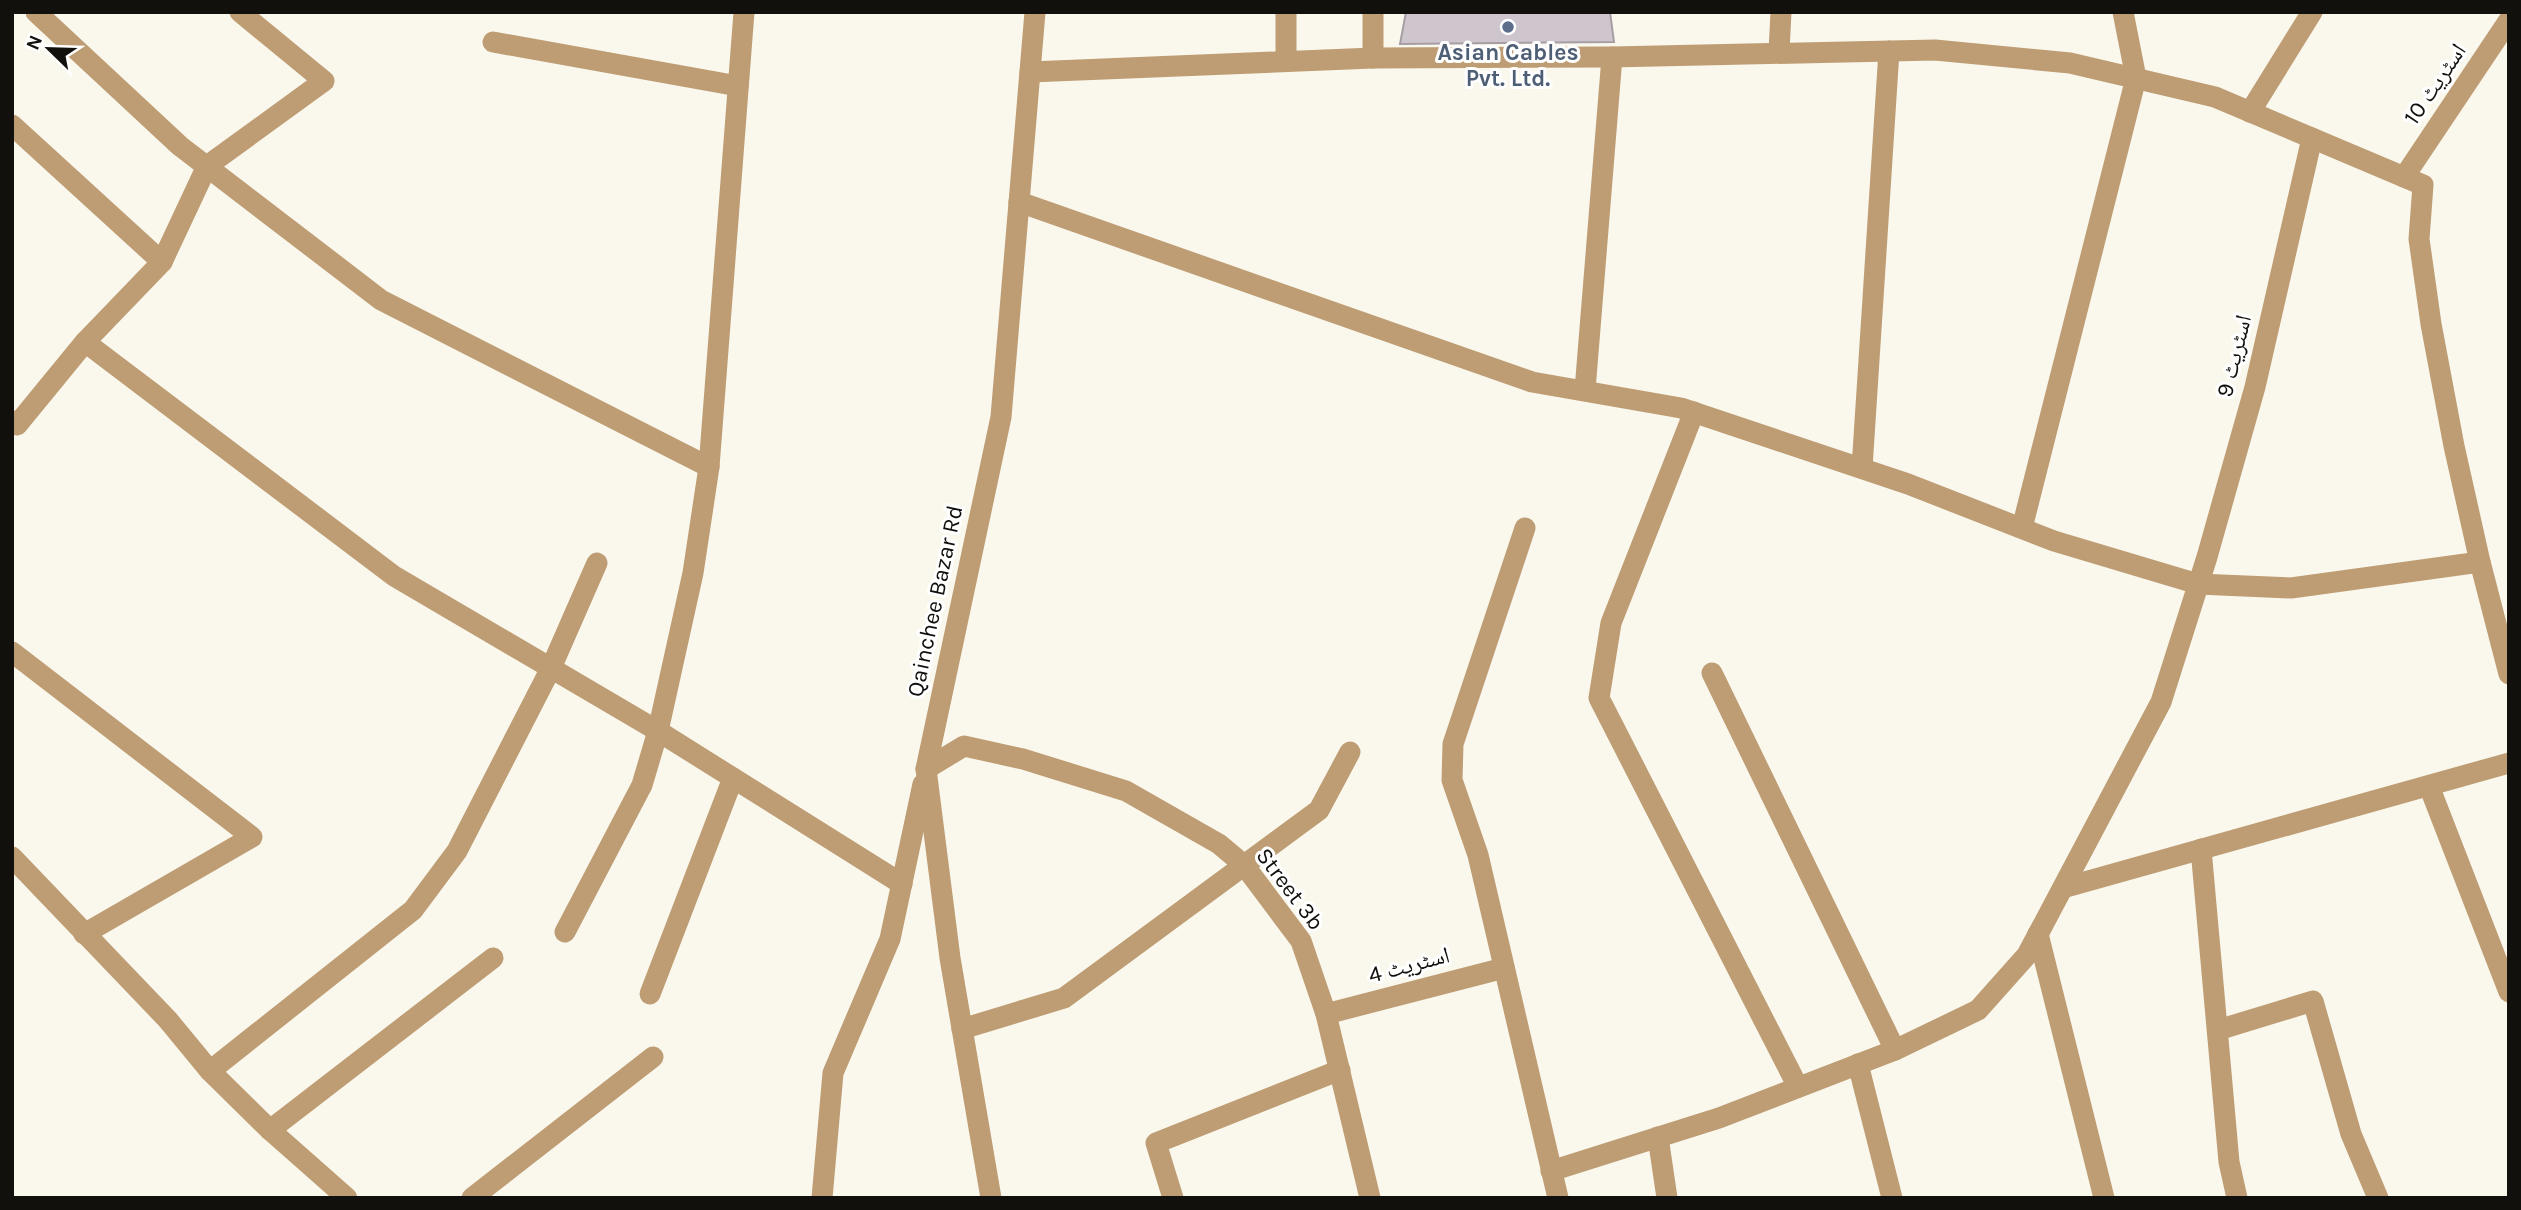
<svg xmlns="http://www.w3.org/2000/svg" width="2521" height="1210" font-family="Karla,'Noto Naskh Arabic',sans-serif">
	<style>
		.building { fill: #cec5cd; stroke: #a69da5; stroke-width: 2 }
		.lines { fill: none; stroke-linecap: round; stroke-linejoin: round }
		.minor { stroke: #be9d74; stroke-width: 21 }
		.service-dot { fill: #5c6f8a; stroke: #fff; stroke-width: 2.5 }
		.labels { text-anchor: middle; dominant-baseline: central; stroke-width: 6; stroke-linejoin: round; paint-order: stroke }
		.service-label { font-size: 23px; font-weight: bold; fill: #4e5e75; stroke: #fff }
		.street-label { font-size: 23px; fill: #11100d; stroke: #fff }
	</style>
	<rect width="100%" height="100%" fill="#faf8ed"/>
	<polygon class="building" points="1406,12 1610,12 1614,42 1400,44"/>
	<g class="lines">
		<g class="minor">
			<polyline points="36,12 180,146 381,300 709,467"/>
			<polyline points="493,42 738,86"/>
			<polyline points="1779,52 1781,12"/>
			<polyline points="1373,58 1373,12"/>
			<polyline points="1286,61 1286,12"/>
			<polyline points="1030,72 1373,58 1612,57 1935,50 2070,63 2215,97 2423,185 2419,239 2431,324 2454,446 2480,562 2509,674"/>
			<polyline points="2250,112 2312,12"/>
			<polyline points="12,125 162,262"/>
			<polyline points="2404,177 2509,20"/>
			<polyline points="1019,202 1532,382 1681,408 1908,484 2054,541 2198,584 2291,588 2480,562"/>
			<polyline points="85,342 394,576 658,731 902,884"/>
			<polyline points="1585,390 1612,57"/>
			<polyline points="1694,412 1611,623 1599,698 1798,1087"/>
			<polyline points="12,421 17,425 85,342 162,262 207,166 324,81 240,12"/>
			<polyline points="1862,468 1889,51"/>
			<polyline points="1525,528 1453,744 1452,780 1478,855 1558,1198"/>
			<polyline points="2022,528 2136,78 2123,12"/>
			<polyline points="12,652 252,837 84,934"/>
			<polyline points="1712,673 1895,1050"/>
			<polyline points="926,769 964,746 1023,759 1126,791 1219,844 1244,865 1301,941 1326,1014 1370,1198"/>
			<polyline points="2429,786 2509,992"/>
			<polyline points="2201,849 2229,1162 2237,1198"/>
			<polyline points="12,857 168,1020 210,1071 270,1130 347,1198"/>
			<polyline points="2063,888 2509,763"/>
			<polyline points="565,932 642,785 658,731 693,573 709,467 744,12"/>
			<polyline points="2038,934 2104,1198"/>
			<polyline points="650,994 733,778"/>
			<polyline points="1326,1014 1504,968"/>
			<polyline points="962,1029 1064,998 1319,810 1350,752"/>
			<polyline points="2218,1030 2313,1001 2351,1134 2378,1198"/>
			<polyline points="1858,1064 1892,1198"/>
			<polyline points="210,1071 413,910 457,851 551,668 597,563"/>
			<polyline points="270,1130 493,958"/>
			<polyline points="1658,1137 1667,1198"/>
			<polyline points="1551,1171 1719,1118 1895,1050 1978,1010 2027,955 2161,702 2207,557 2255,387 2312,138"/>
			<polyline points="472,1198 653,1057"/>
			<polyline points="822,1198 833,1073 890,939 923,784"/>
			<polyline points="991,1198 950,958 926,769 1001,417 1035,12"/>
			<polyline points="1173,1198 1156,1143 1340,1070"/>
		</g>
	</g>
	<circle class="service-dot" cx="1508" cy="27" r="7"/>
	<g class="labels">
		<g class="service-label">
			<text x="1508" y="52">Asian Cables<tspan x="1508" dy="26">Pvt. Ltd.</tspan></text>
		</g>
		<g class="street-label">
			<text transform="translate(2435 84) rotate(-56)">اسٹریٹ 10</text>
			<text transform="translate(2234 356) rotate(-76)">اسٹریٹ 9</text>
			<text transform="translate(935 601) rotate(-78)">Qainchee Bazar Rd</text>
			<text transform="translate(1290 889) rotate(53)">Street 3b</text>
			<text transform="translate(1409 965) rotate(-15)">اسٹریٹ 4</text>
		</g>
	</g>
	<rect width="2521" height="1210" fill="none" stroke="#11100d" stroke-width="28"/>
	<g transform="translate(49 49) rotate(293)" stroke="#ffffff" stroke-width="5" paint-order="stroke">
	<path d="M0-5L12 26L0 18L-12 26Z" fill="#11100d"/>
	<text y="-10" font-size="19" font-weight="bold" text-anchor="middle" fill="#11100d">N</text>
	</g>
</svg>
